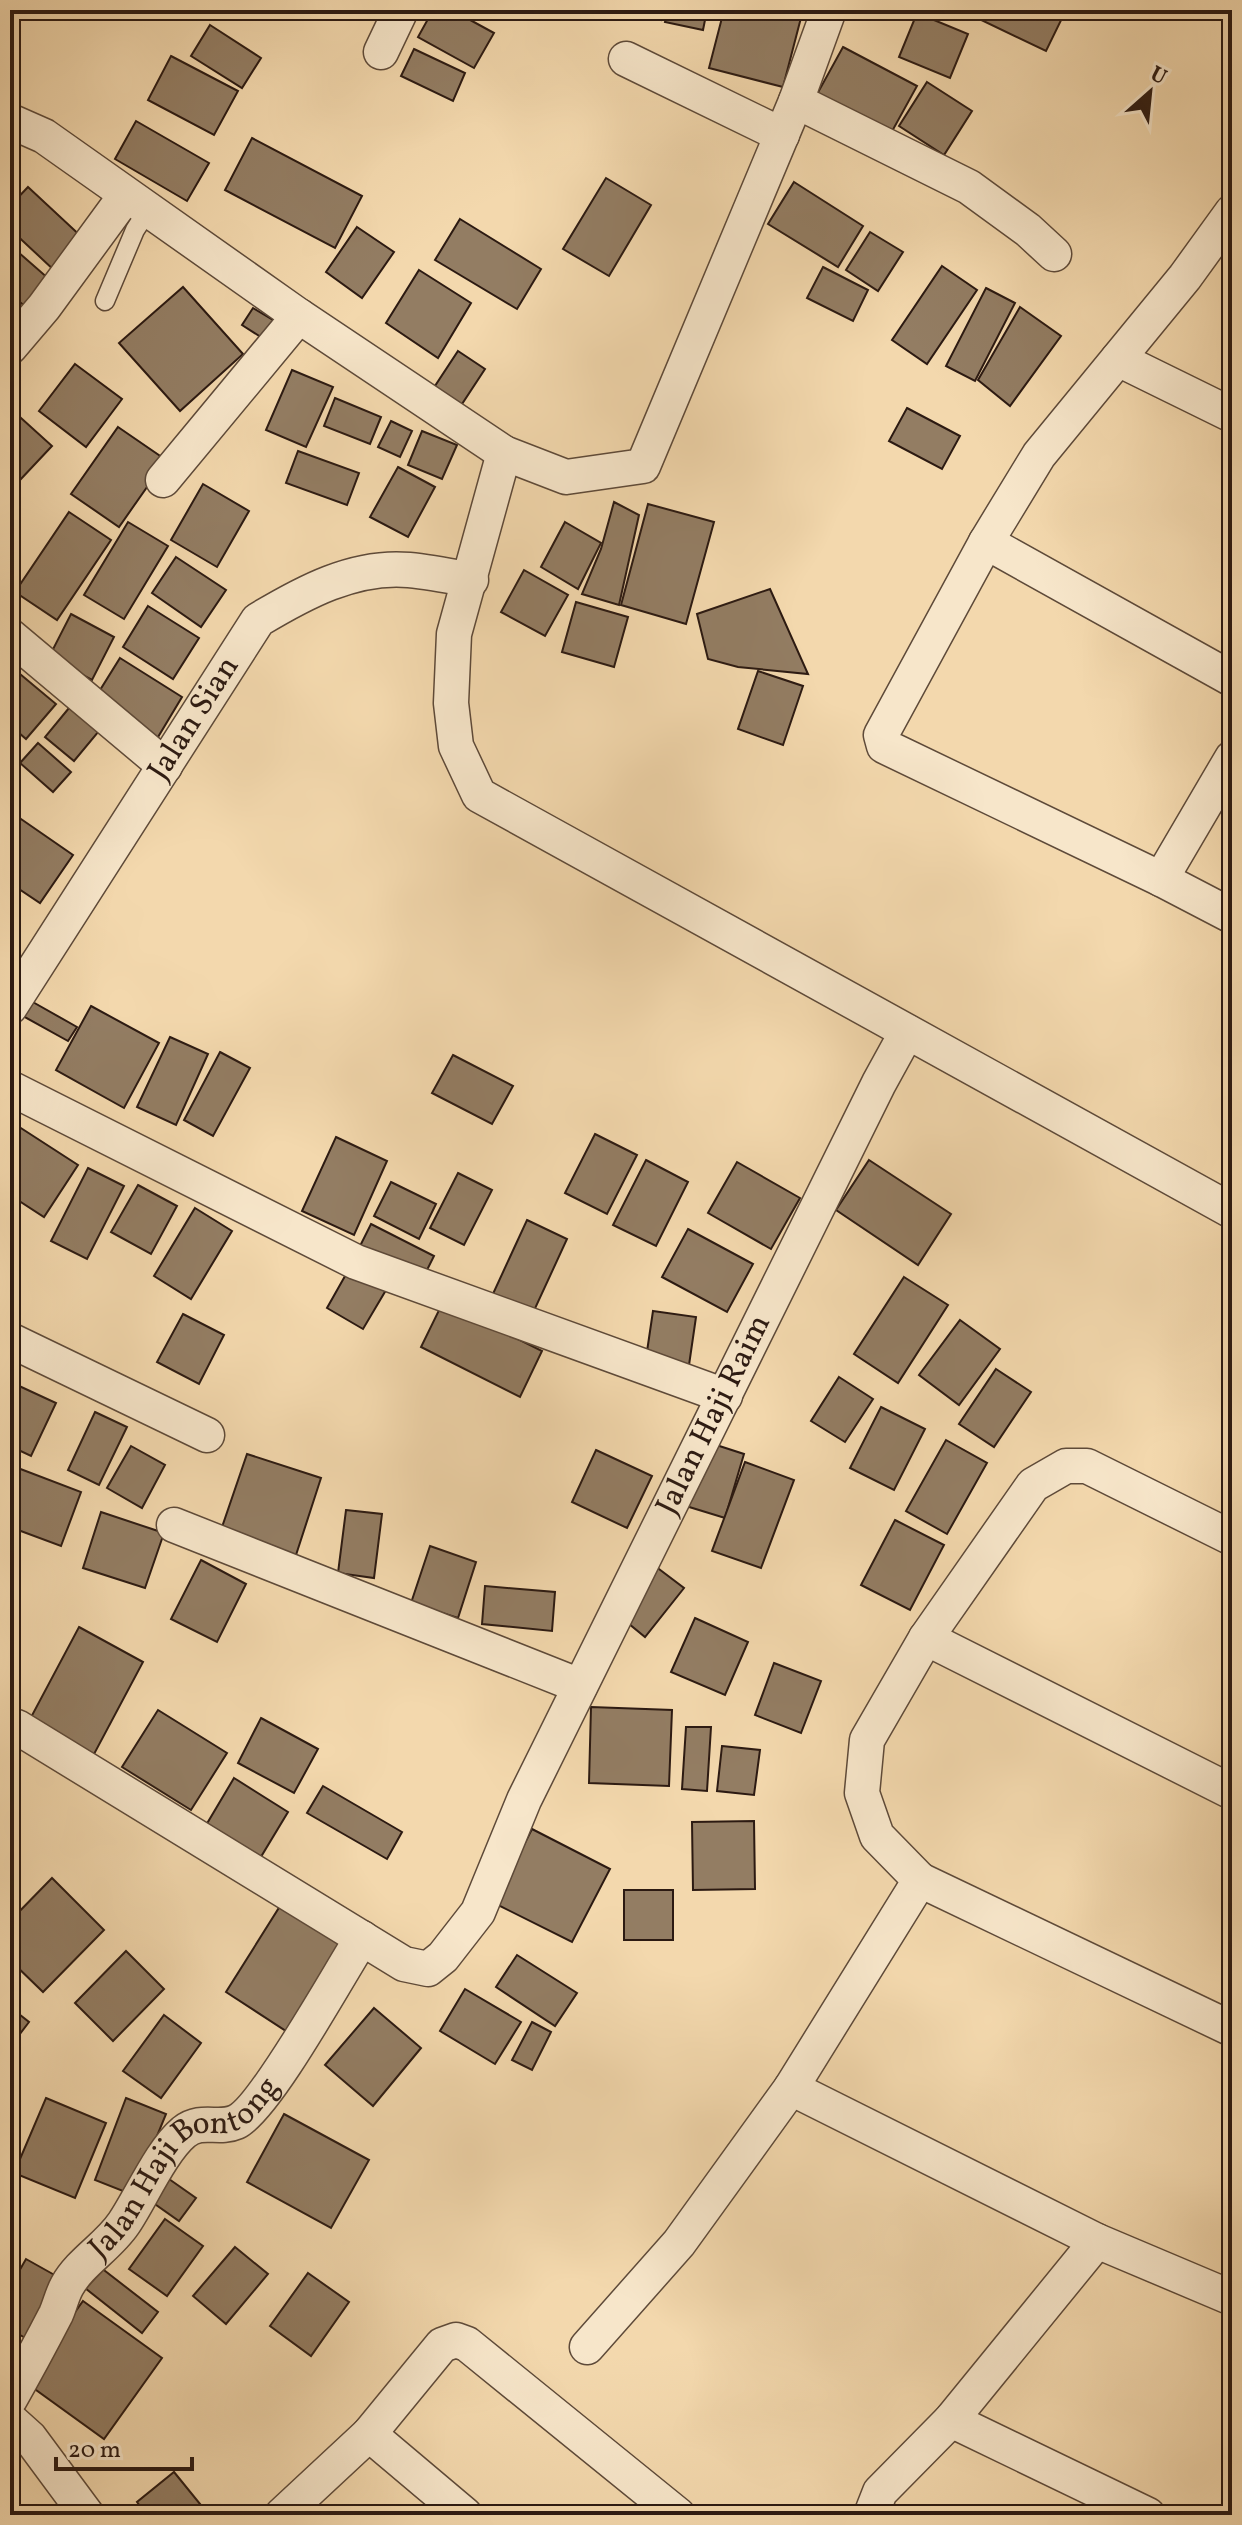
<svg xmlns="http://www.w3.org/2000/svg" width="1242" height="2525" font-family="Vollkorn,serif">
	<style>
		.building { fill: #937d63; stroke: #2c1a12; stroke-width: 2 }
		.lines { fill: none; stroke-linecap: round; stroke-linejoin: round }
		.service-casing { stroke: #5e4a39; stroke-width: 21 }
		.minor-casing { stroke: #5e4a39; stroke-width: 37 }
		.service { stroke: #f7e6ca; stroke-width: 18 }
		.minor { stroke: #f7e6ca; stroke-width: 34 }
		.labels { text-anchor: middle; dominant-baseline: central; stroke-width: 7; stroke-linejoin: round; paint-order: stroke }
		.street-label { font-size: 32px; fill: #2c1a12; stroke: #f7e6ca }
	</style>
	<rect width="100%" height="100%" fill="#f3d8ad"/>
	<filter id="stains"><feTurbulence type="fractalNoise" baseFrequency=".0025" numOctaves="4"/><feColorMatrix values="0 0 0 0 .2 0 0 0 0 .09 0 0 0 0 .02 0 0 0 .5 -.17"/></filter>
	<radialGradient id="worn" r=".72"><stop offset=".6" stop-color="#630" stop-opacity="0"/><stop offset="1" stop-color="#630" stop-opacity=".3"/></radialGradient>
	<g class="building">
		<polygon points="433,10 452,10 494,33 474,68 418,37"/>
		<polygon points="625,10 664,10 661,20"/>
		<polygon points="668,10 707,10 703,30 665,22"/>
		<polygon points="724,10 803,10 783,87 709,68"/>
		<polygon points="978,10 1066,10 1046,51 975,17"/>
		<polygon points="917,13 968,34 950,78 899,57"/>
		<polygon points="210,25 261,58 242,88 191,56"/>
		<polygon points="843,47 917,86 890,135 816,96"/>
		<polygon points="414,49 465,73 453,101 401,76"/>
		<polygon points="171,56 238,91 214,135 148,100"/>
		<polygon points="927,82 972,111 944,155 899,126"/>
		<polygon points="136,121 209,163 187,201 115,159"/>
		<polygon points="252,138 362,196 335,248 225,190"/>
		<polygon points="606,178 651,205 609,276 563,249"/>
		<polygon points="794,182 863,226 838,267 768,224"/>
		<polygon points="28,187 85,240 56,272 10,229 10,206"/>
		<polygon points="460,219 541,269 517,309 435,260"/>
		<polygon points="357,227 394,252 362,298 326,272"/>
		<polygon points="870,232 903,252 878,291 846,270"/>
		<polygon points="10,245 49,279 26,307 10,294"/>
		<polygon points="942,266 977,290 927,364 892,340"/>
		<polygon points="823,267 868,290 853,321 807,298"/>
		<polygon points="419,270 471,303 438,358 386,323"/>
		<polygon points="183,287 243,354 180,411 119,343"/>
		<polygon points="986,288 1015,303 975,381 946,366"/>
		<polygon points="1020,307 1061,336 1010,406 978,380"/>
		<polygon points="253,308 278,323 267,341 242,325"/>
		<polygon points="458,351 485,369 460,407 433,389"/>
		<polygon points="75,364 122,399 86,447 39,411"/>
		<polygon points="292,370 333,387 306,447 266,430"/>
		<polygon points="335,398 381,417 370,444 324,426"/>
		<polygon points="907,408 960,436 942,469 889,441"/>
		<polygon points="21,418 52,446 20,480 10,470 10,429"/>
		<polygon points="391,421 412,431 400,457 378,447"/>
		<polygon points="118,427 166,460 119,527 71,494"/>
		<polygon points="422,431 457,445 442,479 408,465"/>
		<polygon points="298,451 359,473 347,505 286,483"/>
		<polygon points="398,467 435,487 408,537 370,517"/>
		<polygon points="203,484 249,511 217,567 171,540"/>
		<polygon points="614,502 639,515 619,605 582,594 601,549"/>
		<polygon points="648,504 714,522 686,624 621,605"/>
		<polygon points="69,512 111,540 57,620 15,592"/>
		<polygon points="128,522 168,546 124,619 84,595"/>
		<polygon points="565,522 601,543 578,589 541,567"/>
		<polygon points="176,557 226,590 201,627 152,593"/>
		<polygon points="524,570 568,595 545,636 501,612"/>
		<polygon points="770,589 808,674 738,667 708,659 697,614"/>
		<polygon points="576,602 628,617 614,667 562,652"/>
		<polygon points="148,606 199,638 173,679 123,647"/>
		<polygon points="71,614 114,637 92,680 49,657"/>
		<polygon points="120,658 182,697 155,742 92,703"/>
		<polygon points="758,671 803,686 783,745 738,729"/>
		<polygon points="20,674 56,704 26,739 10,725 10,686"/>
		<polygon points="69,708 99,731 74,761 45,737"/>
		<polygon points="38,743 71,772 53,792 20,763"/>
		<polygon points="21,819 73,855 40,903 10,883 10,835"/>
		<polygon points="31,1001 77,1027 68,1041 23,1016"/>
		<polygon points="91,1006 159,1043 124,1108 56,1070"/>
		<polygon points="170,1037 208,1054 176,1125 137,1107"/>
		<polygon points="220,1052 250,1068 213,1136 184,1120"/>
		<polygon points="453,1055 513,1086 492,1124 432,1093"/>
		<polygon points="10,1121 78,1165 44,1217 10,1195"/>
		<polygon points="595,1134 637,1155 607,1214 565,1193"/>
		<polygon points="336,1137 387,1161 354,1235 302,1211"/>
		<polygon points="646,1160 688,1182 656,1246 613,1225"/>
		<polygon points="869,1160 951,1214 918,1265 836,1210"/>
		<polygon points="737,1162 800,1198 771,1249 708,1213"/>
		<polygon points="88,1168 124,1186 87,1259 51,1241"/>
		<polygon points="458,1173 492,1190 464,1245 430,1228"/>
		<polygon points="391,1182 436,1204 419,1239 374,1216"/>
		<polygon points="138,1185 177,1206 151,1254 111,1232"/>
		<polygon points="195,1208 232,1231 191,1299 154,1276"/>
		<polygon points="527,1220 567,1239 532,1315 492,1296"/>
		<polygon points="371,1224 434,1256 420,1284 357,1252"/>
		<polygon points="688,1229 753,1264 727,1312 662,1277"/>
		<polygon points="349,1269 386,1290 363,1329 327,1308"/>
		<polygon points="904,1277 948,1305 898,1383 854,1354"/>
		<polygon points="443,1302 542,1351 520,1397 421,1347"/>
		<polygon points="653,1311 696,1317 688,1372 645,1365"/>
		<polygon points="183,1314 224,1335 199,1384 157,1362"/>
		<polygon points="960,1320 1000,1349 959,1405 919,1375"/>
		<polygon points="996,1369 1031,1392 994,1447 959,1424"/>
		<polygon points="839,1377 873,1399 845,1442 811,1421"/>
		<polygon points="17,1385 56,1403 31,1456 10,1446 10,1401"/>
		<polygon points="881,1407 925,1429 894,1490 850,1468"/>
		<polygon points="95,1412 127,1427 99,1485 68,1470"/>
		<polygon points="946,1440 987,1463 947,1534 906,1511"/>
		<polygon points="707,1442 744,1454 725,1518 686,1506"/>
		<polygon points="131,1446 165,1465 142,1508 107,1488"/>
		<polygon points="596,1450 652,1476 627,1528 572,1502"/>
		<polygon points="247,1454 321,1478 296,1555 221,1530"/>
		<polygon points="745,1462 794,1480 761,1568 712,1551"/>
		<polygon points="10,1465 81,1492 61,1546 10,1527"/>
		<polygon points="346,1510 382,1514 374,1578 338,1573"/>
		<polygon points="101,1512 164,1533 145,1588 83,1568"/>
		<polygon points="895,1520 944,1545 910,1610 861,1585"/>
		<polygon points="430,1546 476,1562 458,1618 411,1603"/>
		<polygon points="201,1560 246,1584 217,1642 171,1619"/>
		<polygon points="655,1566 684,1588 645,1637 617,1614"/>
		<polygon points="485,1586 555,1592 552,1631 482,1624"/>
		<polygon points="695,1618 748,1642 725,1695 671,1672"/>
		<polygon points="79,1627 143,1662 93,1756 29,1721"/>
		<polygon points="774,1663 821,1681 801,1733 755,1715"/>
		<polygon points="591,1707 672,1710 669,1786 589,1783"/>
		<polygon points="158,1710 227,1753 191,1810 122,1767"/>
		<polygon points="261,1718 318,1749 294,1793 238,1763"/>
		<polygon points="686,1727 711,1727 707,1791 682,1789"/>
		<polygon points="722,1746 760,1750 754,1795 717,1791"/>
		<polygon points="234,1778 288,1812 256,1865 202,1832"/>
		<polygon points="323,1786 402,1832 387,1859 307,1813"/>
		<polygon points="754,1821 755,1889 693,1890 692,1822"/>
		<polygon points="532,1829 610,1869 572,1942 494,1903"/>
		<polygon points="52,1878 104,1930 43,1992 10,1960 10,1921"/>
		<rect x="624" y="1890" width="49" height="50"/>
		<polygon points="287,1895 354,1937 292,2035 226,1992"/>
		<polygon points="126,1951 164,1989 113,2041 75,2003"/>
		<polygon points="517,1955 577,1993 555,2026 496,1987"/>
		<polygon points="465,1989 521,2022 495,2064 440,2031"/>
		<polygon points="10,2007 29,2022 10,2047"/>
		<polygon points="374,2008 421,2048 373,2106 325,2065"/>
		<polygon points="164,2015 201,2043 161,2098 123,2071"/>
		<polygon points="532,2022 551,2032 532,2070 512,2060"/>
		<polygon points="46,2098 106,2123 75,2198 14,2173"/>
		<polygon points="126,2098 166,2114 133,2195 95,2180"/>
		<polygon points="284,2114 369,2160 331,2228 247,2182"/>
		<polygon points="169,2179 196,2198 179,2221 152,2202"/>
		<polygon points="165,2219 203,2246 167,2296 129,2269"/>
		<polygon points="235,2247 268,2274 226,2324 193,2296"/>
		<polygon points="26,2259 67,2282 32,2342 10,2329 10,2287"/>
		<polygon points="100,2267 158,2312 142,2333 85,2288"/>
		<polygon points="308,2273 349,2302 311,2356 270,2326"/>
		<polygon points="83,2301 162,2358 104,2439 25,2382"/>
		<polygon points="174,2472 209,2515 147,2515 137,2502"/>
	</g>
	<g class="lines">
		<g class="service-casing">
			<polyline id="service" points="105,301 135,230 148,210"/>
		</g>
		<g class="minor-casing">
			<g id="minor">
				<polyline points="381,52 401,10"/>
				<polyline points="626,59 782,135"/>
				<polyline points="796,101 969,187 1028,230 1054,254"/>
				<polyline points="10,121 44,136 299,316 504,453 566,477 643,466 796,101 829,10"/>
				<polyline points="1232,212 1185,277 1039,455 986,542 881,735 884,746 1161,879 1232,916"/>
				<polyline points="10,347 44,307 126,195"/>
				<polyline points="1118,359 1232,415"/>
				<polyline points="504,453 454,634 451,703 456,746 479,795 1232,1211"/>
				<polyline points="163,480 299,316"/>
				<polyline points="986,542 1232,679"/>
				<polyline points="10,636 165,766"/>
				<polyline points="1161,879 1232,758"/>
				<path id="s1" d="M 10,1007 L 258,620 C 303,593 354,565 409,570 C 430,572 450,576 471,580"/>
				<polyline points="10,1088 356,1262 725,1396"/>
				<polyline points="10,1340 207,1435"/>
				<polyline points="174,1525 580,1686"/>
				<polyline points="926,1638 1232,1792"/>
				<path id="s2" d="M 10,1727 L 17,1727 L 404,1964 L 428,1969 L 443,1957 L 478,1912 L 524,1800 L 879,1083 L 907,1032"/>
				<polyline points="920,1880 1232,2029"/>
				<polyline points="791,2088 1097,2241 1232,2298"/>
				<polyline points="587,2347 679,2243 791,2088 920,1880 877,1836 862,1793 867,1740 926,1638 1033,1485 1066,1466 1087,1466 1232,1538"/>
				<path id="s3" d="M 10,2399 C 26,2371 41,2343 56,2314 C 60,2305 62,2295 67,2286 C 81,2261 108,2247 124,2223 C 141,2198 161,2151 184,2132 C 202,2118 218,2130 236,2122 C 265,2109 340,1972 362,1938"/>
				<polyline points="10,2420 30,2438 87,2515"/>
				<polyline points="951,2420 1148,2515"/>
				<polyline points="369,2434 442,2345 456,2340 467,2344 678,2515"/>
				<polyline points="282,2515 369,2434 465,2515"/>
				<polyline points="871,2515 880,2492 951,2420 1097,2241"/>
			</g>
		</g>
		<use href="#service" class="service"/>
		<use href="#minor" class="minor"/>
	</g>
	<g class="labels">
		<g class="street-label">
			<text stroke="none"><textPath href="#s1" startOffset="342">Jalan Sian</textPath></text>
			<text stroke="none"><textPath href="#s2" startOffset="1112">Jalan Haji Raim</textPath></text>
			<text stroke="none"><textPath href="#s3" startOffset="300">Jalan Haji Bontong</textPath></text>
		</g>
	</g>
	<rect width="1242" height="2525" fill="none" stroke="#f3d8ad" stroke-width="40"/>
	<rect x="12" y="12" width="1218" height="2501" fill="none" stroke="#2c1a12" stroke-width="4"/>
	<rect x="20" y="20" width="1202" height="2485" fill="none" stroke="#2c1a12" stroke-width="2"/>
	<g transform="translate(1150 92) rotate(27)" stroke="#f7e6ca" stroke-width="6" paint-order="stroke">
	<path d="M0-6L14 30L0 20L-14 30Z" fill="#2c1a12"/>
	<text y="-12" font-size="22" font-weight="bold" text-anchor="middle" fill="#2c1a12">U</text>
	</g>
	<path d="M56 2457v12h136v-12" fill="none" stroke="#2c1a12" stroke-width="4"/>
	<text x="68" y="2457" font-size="24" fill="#2c1a12" stroke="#f7e6ca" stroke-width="6" paint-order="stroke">20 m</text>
	<rect width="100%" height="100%" filter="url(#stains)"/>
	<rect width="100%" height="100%" fill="url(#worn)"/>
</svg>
